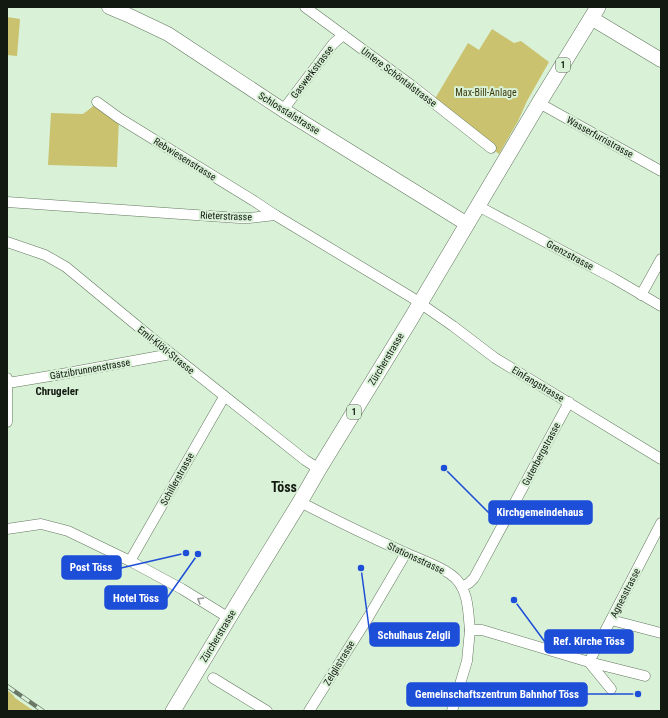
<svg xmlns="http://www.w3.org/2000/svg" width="668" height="718" font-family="'Roboto Condensed',sans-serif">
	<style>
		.green { fill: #cac26f }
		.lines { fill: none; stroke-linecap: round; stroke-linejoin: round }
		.minor-casing { stroke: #637860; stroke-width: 11 }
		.secondary-casing { stroke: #637860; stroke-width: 15 }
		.primary-casing { stroke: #637860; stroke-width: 16 }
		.minor { stroke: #fff; stroke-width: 10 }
		.secondary { stroke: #fff; stroke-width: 14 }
		.primary { stroke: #fff; stroke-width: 15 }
		.rail-casing { stroke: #697867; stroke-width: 4.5 }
		.rail { stroke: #d9f1d6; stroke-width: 3; stroke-dasharray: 9; stroke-linecap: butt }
		.oneway { stroke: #949893 }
		.labels { text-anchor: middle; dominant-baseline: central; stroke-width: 4; stroke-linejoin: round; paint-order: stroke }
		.shield { fill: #d9f1d6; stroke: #4d5a4b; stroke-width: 1 }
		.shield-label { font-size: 9px; font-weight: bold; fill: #111910 }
		.street-label { font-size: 10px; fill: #111910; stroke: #d9f1d6 }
		.park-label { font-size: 10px; fill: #3d390f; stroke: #d9f1d6 }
		.neighbourhood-label { font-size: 11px; font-weight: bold; fill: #111910; stroke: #d9f1d6 }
		.district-label { font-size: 14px; font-weight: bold; fill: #111910; stroke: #d9f1d6 }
		.leader { fill: none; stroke: #1d4ed8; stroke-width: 1.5 }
		.callout-dot { fill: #1d4ed8; stroke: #d9f1d6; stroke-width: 1.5 }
		.callout { fill: #1d4ed8; stroke: #1d4ed8; stroke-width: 1.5 }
		.callout-label { font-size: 11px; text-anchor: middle; font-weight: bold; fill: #fff }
	</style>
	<rect width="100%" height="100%" fill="#d9f1d6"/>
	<g class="green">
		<polygon points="7,17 20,19 17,56 7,55"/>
		<polygon points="492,29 514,43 521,41 549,62 527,101 518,121 499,154 433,102 468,43 479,50"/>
		<polygon points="97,102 119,118 117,167 48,165 51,113 83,114 91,108"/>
		<polygon points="7,690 13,695 15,698 34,711 7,711"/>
	</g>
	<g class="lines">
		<g class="minor-casing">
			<g id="minor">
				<polyline points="305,7 411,85 491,148"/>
				<polyline points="97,102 119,118 254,201 275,215 411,297 453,326 495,358 661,459"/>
				<polyline points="539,103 661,171"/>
				<polyline points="283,110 333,44 343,35"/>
				<polyline points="7,202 239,218 249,218 275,215"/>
				<polyline points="478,206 613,278 661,306"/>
				<polyline points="7,242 45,255 66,267 164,348 305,460 319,469"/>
				<polyline points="641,295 661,259"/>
				<polyline points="7,378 7,422"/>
				<polyline points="8,383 62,374 171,354"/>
				<path d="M 300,502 C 335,520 370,537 406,553 C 421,560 446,568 457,580 C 469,594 468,613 470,630 L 482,630 L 589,662 L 611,689"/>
				<polyline points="7,529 41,524 68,531 130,561 182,589 229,618"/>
				<polyline points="130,561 224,397"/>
				<polyline points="462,587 469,583 474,578 569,402"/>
				<polyline points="611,620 661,633"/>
				<polyline points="645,676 589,662 661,523"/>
				<polyline points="213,678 267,711"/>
				<polyline points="309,711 369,616 406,553"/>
				<polyline points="452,711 467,661 470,630"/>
			</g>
		</g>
		<g class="secondary-casing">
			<g id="secondary">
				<polyline points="109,7 128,15 168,34 283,110 467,224"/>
				<polyline points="591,18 661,60"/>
			</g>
		</g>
		<g class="primary-casing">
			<polyline id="primary" points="173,711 239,601 300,502 319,469 409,322 539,103 598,7"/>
		</g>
		<use href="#minor" class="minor"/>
		<use href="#secondary" class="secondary"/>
		<use href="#primary" class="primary"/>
		<g class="rail-casing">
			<polyline id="rail" points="7,686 43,711"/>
		</g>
		<use href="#rail" class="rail"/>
	</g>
	<defs><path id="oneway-chevron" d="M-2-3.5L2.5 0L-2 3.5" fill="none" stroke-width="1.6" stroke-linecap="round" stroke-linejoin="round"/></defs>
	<use class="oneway" href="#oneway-chevron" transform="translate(200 600) rotate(-148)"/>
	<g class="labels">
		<g class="shield">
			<rect x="556" y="58" width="14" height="14" rx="3"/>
			<rect x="347" y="405" width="14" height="14" rx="3"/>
		</g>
		<g class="shield-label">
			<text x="563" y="65">1</text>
			<text x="354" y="412">1</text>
		</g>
		<g class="street-label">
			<text transform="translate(312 72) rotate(-53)">Gaswerkstrasse</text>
			<text transform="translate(399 77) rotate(37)">Untere Schöntalstrasse</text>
			<text transform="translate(289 113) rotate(32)">Schlosstalstrasse</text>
			<text transform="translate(600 137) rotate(29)">Wasserfurristrasse</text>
			<text transform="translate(185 159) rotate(32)">Rebwiesenstrasse</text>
			<text transform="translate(226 216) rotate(2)">Rieterstrasse</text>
			<text transform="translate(570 255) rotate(28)">Grenzstrasse</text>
			<text transform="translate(166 350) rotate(39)">Emil-Klöti-Strasse</text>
			<text transform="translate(386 359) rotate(-59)">Zürcherstrasse</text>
			<text transform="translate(90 369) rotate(-10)">Gätzibrunnenstrasse</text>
			<text transform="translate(538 384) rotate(31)">Einfangstrasse</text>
			<text transform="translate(541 454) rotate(-62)">Gutenbergstrasse</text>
			<text transform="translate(177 479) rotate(-61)">Schillerstrasse</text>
			<text transform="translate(416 558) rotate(25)">Stationsstrasse</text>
			<text transform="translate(625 593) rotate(-63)">Agnesstrasse</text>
			<text transform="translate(218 636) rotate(-59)">Zürcherstrasse</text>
			<text transform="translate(339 663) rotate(-59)">Zelglistrasse</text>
		</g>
		<g class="park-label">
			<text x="486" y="92">Max-Bill-Anlage</text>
		</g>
		<g class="neighbourhood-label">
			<text x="57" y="391">Chrugeler</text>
		</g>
		<g class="district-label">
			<text x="284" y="487">Töss</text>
		</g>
	</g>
	<path class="leader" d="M444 468L489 513M186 553L121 568M198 554L167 598M361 568L370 635M514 600L545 642M638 694L587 694"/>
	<g class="callout-dot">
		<circle cx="444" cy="468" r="4"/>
		<circle cx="186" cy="553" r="4"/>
		<circle cx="198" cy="554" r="4"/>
		<circle cx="361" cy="568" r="4"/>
		<circle cx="514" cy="600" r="4"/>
		<circle cx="638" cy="694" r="4"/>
	</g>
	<g class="callout">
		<rect x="489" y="501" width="103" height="23" rx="4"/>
		<rect x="62" y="556" width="59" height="23" rx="4"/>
		<rect x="105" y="586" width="62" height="23" rx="4"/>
		<rect x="370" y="623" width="89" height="23" rx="4"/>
		<rect x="545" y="630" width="88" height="23" rx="4"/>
		<rect x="407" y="683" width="180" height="23" rx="4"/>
	</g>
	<g class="callout-label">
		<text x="540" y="516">Kirchgemeindehaus</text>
		<text x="91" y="571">Post Töss</text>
		<text x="136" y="602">Hotel Töss</text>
		<text x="414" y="639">Schulhaus Zelgli</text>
		<text x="589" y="645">Ref. Kirche Töss</text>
		<text x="497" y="698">Gemeinschaftszentrum Bahnhof Töss</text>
	</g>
	<rect width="668" height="718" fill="none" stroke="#111910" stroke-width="16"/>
</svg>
